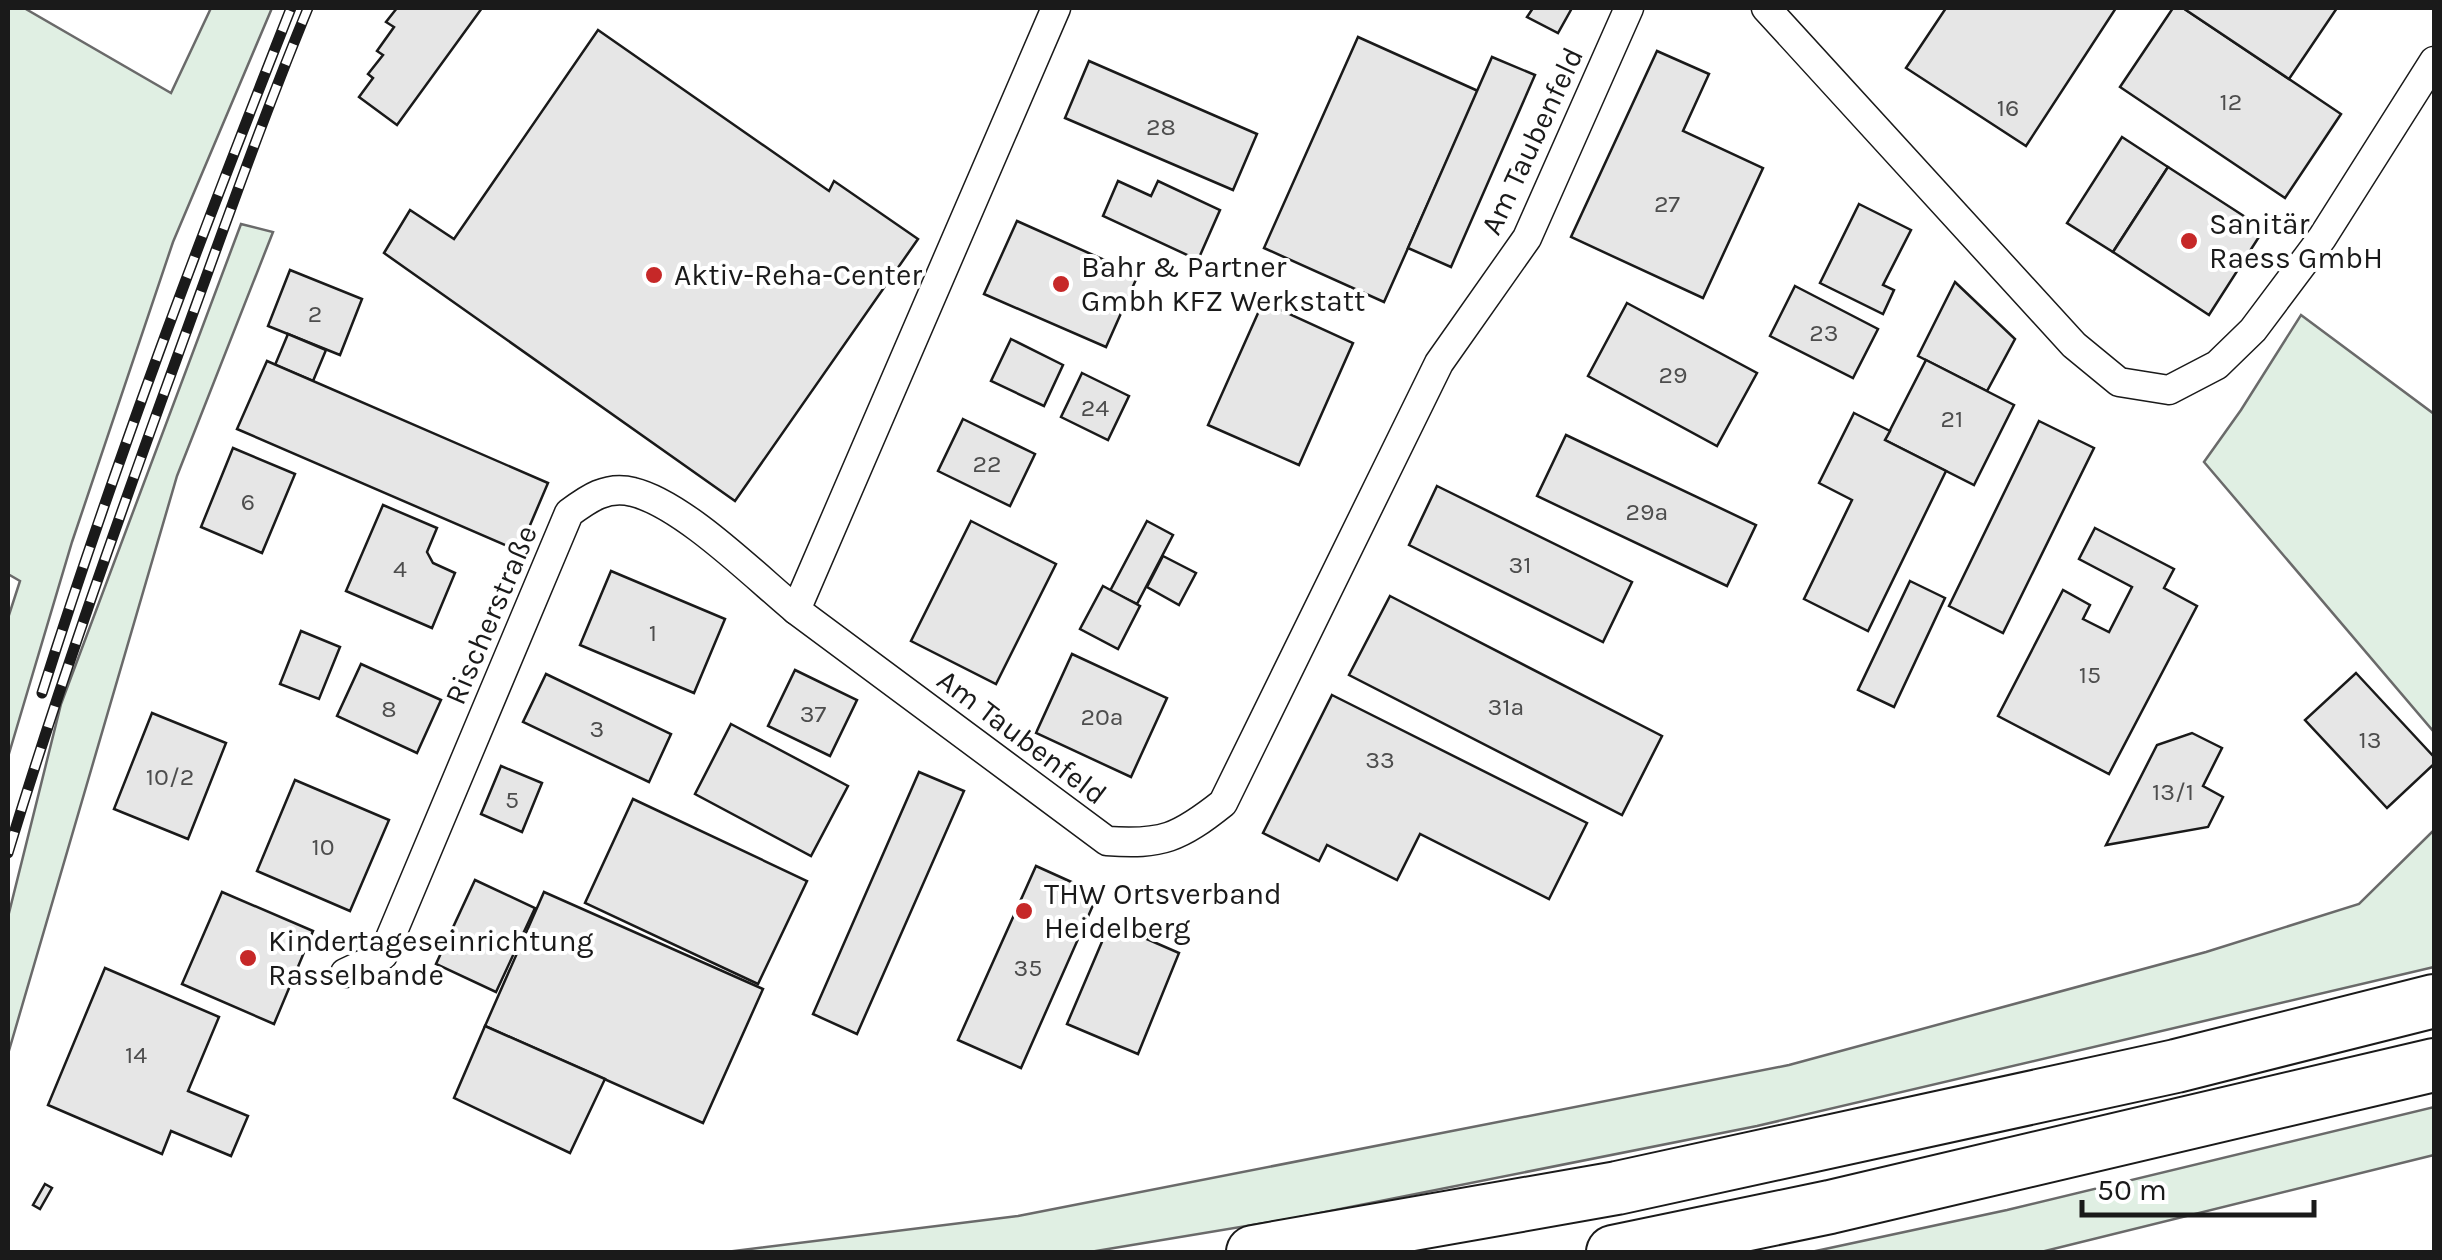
<svg xmlns="http://www.w3.org/2000/svg" width="2442" height="1260" font-family="Karla,sans-serif">
	<style>
		.green { fill: #e0efe3; stroke: #6a6a6a; stroke-width: 2.5 }
		.building { fill: #e6e6e6; stroke: #1a1a1a; stroke-width: 2.5 }
		.lines { fill: none; stroke-linecap: round; stroke-linejoin: round }
		.street-casing { stroke: #1a1a1a; stroke-width: 31 }
		.highway-casing { stroke: #1a1a1a; stroke-width: 56 }
		.street { stroke: #fff; stroke-width: 28 }
		.highway { stroke: #fff; stroke-width: 52 }
		.rail-casing { stroke: #1a1a1a; stroke-width: 11 }
		.rail { stroke: #fff; stroke-width: 8; stroke-dasharray: 22; stroke-linecap: butt }
		.poi-dot { fill: #c62828; stroke: #fff; stroke-width: 4 }
		.labels { text-anchor: middle; dominant-baseline: central; stroke-width: 8; stroke-linejoin: round; paint-order: stroke }
		.number-label { font-size: 25px; fill: #4d4d4d }
		.street-label { font-size: 30px; fill: #1a1a1a; stroke: #fff }
		.poi-label { font-size: 30px; fill: #1a1a1a; stroke: #fff; text-anchor: start }
	</style>
	<rect width="100%" height="100%" fill="#fff"/>
	<g class="green">
		<polygon points="8,8 24,8 171,93 211,8 272,8 173,242 72,542 8,757 8,618 20,581 8,574"/>
		<polygon points="241,224 273,232 177,476 8,1054 8,917 61,704"/>
		<polygon points="2301,315 2434,414 2434,732 2204,462 2241,410"/>
		<polygon points="2434,830 2434,967 1757,1126 1295,1218 1090,1252 726,1252 1018,1216 1789,1065 2206,952 2359,904"/>
		<polygon points="2434,1107 2434,1155 2041,1252 1811,1252 2007,1210"/>
	</g>
	<g class="building">
		<polygon points="397,8 482,8 397,125 359,97 373,78 368,74 383,55 377,51 394,27 386,22"/>
		<polygon points="1533,8 1572,8 1558,33 1527,17"/>
		<polygon points="1946,8 2116,8 2026,146 1906,68"/>
		<polygon points="2173,8 2183,8 2341,114 2285,198 2120,87"/>
		<polygon points="2183,8 2337,8 2289,79"/>
		<polygon points="598,30 829,191 834,181 918,239 735,501 384,253 410,210 454,239"/>
		<polygon points="1358,37 1478,91 1384,302 1264,248"/>
		<polygon points="1657,51 1709,74 1683,131 1763,168 1703,298 1571,237"/>
		<polygon points="1492,57 1535,75 1451,267 1408,248"/>
		<polygon points="1089,61 1257,134 1233,190 1065,118"/>
		<polygon points="2122,137 2168,167 2113,252 2067,223"/>
		<polygon points="2168,167 2264,229 2209,315 2113,252"/>
		<polygon points="1118,181 1151,196 1158,181 1220,210 1198,260 1103,216"/>
		<polygon points="1859,204 1911,230 1883,285 1894,290 1883,314 1820,283"/>
		<polygon points="1017,221 1138,275 1106,347 984,294"/>
		<polygon points="290,270 362,299 340,355 268,326"/>
		<polygon points="1955,282 2015,339 1987,391 1918,356"/>
		<polygon points="1795,286 1878,329 1853,378 1770,336"/>
		<polygon points="1263,302 1353,343 1299,465 1208,425"/>
		<polygon points="1627,303 1757,373 1717,446 1588,376"/>
		<polygon points="288,334 326,350 313,381 275,365"/>
		<polygon points="1011,339 1063,365 1044,406 991,381"/>
		<polygon points="1926,360 2014,405 1974,485 1885,440"/>
		<polygon points="267,361 548,483 519,551 237,429"/>
		<polygon points="1082,373 1129,396 1108,440 1061,417"/>
		<polygon points="1854,413 1890,431 1885,440 1946,471 1868,631 1804,599 1852,500 1819,483"/>
		<polygon points="963,419 1035,454 1010,506 938,471"/>
		<polygon points="2039,421 2094,448 2003,633 1949,606"/>
		<polygon points="1566,435 1756,525 1727,586 1537,496"/>
		<polygon points="233,448 295,474 262,553 201,527"/>
		<polygon points="1437,486 1632,582 1603,642 1409,545"/>
		<polygon points="383,505 437,528 427,552 433,563 455,573 432,628 346,591"/>
		<polygon points="971,521 1056,564 996,684 911,641"/>
		<polygon points="1147,521 1173,535 1137,604 1110,591"/>
		<polygon points="2095,528 2174,569 2164,588 2197,606 2109,774 1998,716 2063,590 2090,605 2083,619 2109,632 2132,587 2079,559"/>
		<polygon points="1163,556 1196,573 1179,605 1147,587"/>
		<polygon points="611,571 725,619 694,693 580,645"/>
		<polygon points="1910,581 1945,598 1894,707 1858,690"/>
		<polygon points="1103,586 1140,606 1118,649 1080,629"/>
		<polygon points="1390,596 1662,736 1622,815 1349,675"/>
		<polygon points="301,631 340,647 319,699 280,684"/>
		<polygon points="1072,654 1167,698 1131,777 1036,733"/>
		<polygon points="361,664 441,700 417,753 337,716"/>
		<polygon points="795,670 857,700 830,756 768,726"/>
		<polygon points="2356,673 2434,757 2434,764 2387,808 2305,720"/>
		<polygon points="546,674 671,734 649,782 523,722"/>
		<polygon points="1332,695 1587,823 1549,899 1420,834 1397,880 1327,845 1319,861 1263,833"/>
		<polygon points="152,713 226,743 188,839 114,809"/>
		<polygon points="731,724 848,786 811,856 695,794"/>
		<polygon points="2192,733 2222,748 2203,786 2223,797 2208,827 2106,845 2157,745"/>
		<polygon points="501,766 542,783 522,832 481,814"/>
		<polygon points="919,772 964,791 857,1034 813,1014"/>
		<polygon points="295,780 389,820 350,911 257,871"/>
		<polygon points="633,799 807,881 758,984 585,903"/>
		<polygon points="1036,866 1098,894 1021,1068 958,1040"/>
		<polygon points="475,880 535,908 496,992 436,964"/>
		<polygon points="222,892 313,931 274,1024 182,984"/>
		<polygon points="544,892 763,989 703,1123 485,1026"/>
		<polygon points="1110,923 1179,953 1138,1054 1067,1024"/>
		<polygon points="105,968 219,1017 188,1091 248,1116 231,1156 171,1131 162,1154 48,1105"/>
		<polygon points="485,1026 605,1079 570,1153 454,1098"/>
		<polygon points="45,1184 52,1188 40,1209 33,1205"/>
	</g>
	<g class="lines">
		<g class="street-casing">
			<g id="street">
				<path d="M 1056,8 L 796,610 L 1107,841 C 1162,845 1179,838 1223,803 L 1439,363 L 1527,238 L 1629,8"/>
				<polyline points="1766,8 2074,345 2119,382 2169,390 2217,365 2253,330 2322,238 2434,61"/>
				<path d="M 345,973 L 383,955 L 569,513 C 588,499 607,485 633,492 C 683,504 755,576 796,610"/>
			</g>
		</g>
		<g class="highway-casing">
			<g id="highway">
				<polyline points="1253,1252 1617,1188 2176,1066 2434,1001"/>
				<polyline points="1613,1252 1830,1207 2434,1065"/>
			</g>
		</g>
		<use href="#street" class="street"/>
		<use href="#highway" class="highway"/>
		<g class="rail-casing">
			<g id="rail">
				<path d="M 42,693 C 115,462 202,233 291,8"/>
				<path d="M 8,853 C 56,695 111,540 167,385 C 213,259 257,132 308,8"/>
			</g>
		</g>
		<use href="#rail" class="rail"/>
	</g>
	<g class="poi-dot">
		<circle cx="2189" cy="241" r="10"/>
		<circle cx="654" cy="275" r="10"/>
		<circle cx="1061" cy="284" r="10"/>
		<circle cx="1024" cy="911" r="10"/>
		<circle cx="248" cy="958" r="10"/>
	</g>
	<g class="labels">
		<g class="number-label">
			<text x="2231" y="101">12</text>
			<text x="2008" y="107">16</text>
			<text x="1161" y="126">28</text>
			<text x="1667" y="203">27</text>
			<text x="315" y="313">2</text>
			<text x="1824" y="332">23</text>
			<text x="1673" y="374">29</text>
			<text x="1095" y="407">24</text>
			<text x="1952" y="418">21</text>
			<text x="987" y="463">22</text>
			<text x="248" y="501">6</text>
			<text x="1647" y="511">29a</text>
			<text x="1520" y="564">31</text>
			<text x="400" y="568">4</text>
			<text x="653" y="632">1</text>
			<text x="2090" y="674">15</text>
			<text x="1506" y="706">31a</text>
			<text x="389" y="708">8</text>
			<text x="813" y="713">37</text>
			<text x="1102" y="716">20a</text>
			<text x="597" y="728">3</text>
			<text x="2370" y="739">13</text>
			<text x="1380" y="759">33</text>
			<text x="170" y="776">10/2</text>
			<text x="2173" y="791">13/1</text>
			<text x="512" y="799">5</text>
			<text x="323" y="846">10</text>
			<text x="1028" y="967">35</text>
			<text x="136" y="1054">14</text>
		</g>
		<g class="street-label">
			<text transform="translate(1532 141) rotate(-65)">Am Taubenfeld</text>
			<text transform="translate(491 615) rotate(-67)">Rischerstraße</text>
			<text transform="translate(1022 737) rotate(37)">Am Taubenfeld</text>
		</g>
		<g class="poi-label">
			<text x="2209" y="224">Sanitär<tspan x="2209" dy="34">Raess GmbH</tspan></text>
			<text x="1081" y="267">Bahr &amp; Partner<tspan x="1081" dy="34">Gmbh KFZ Werkstatt</tspan></text>
			<text x="674" y="275">Aktiv-Reha-Center</text>
			<text x="1044" y="894">THW Ortsverband<tspan x="1044" dy="34">Heidelberg</tspan></text>
			<text x="268" y="941">Kindertageseinrichtung<tspan x="268" dy="34">Rasselbande</tspan></text>
		</g>
	</g>
	<rect width="2442" height="1260" fill="none" stroke="#1a1a1a" stroke-width="20"/>
	<path d="M2082 1200v15h232v-15" fill="none" stroke="#1a1a1a" stroke-width="5"/>
	<text x="2097" y="1200" font-size="30" fill="#1a1a1a" stroke="#ffffff" stroke-width="8" paint-order="stroke">50 m</text>
</svg>
